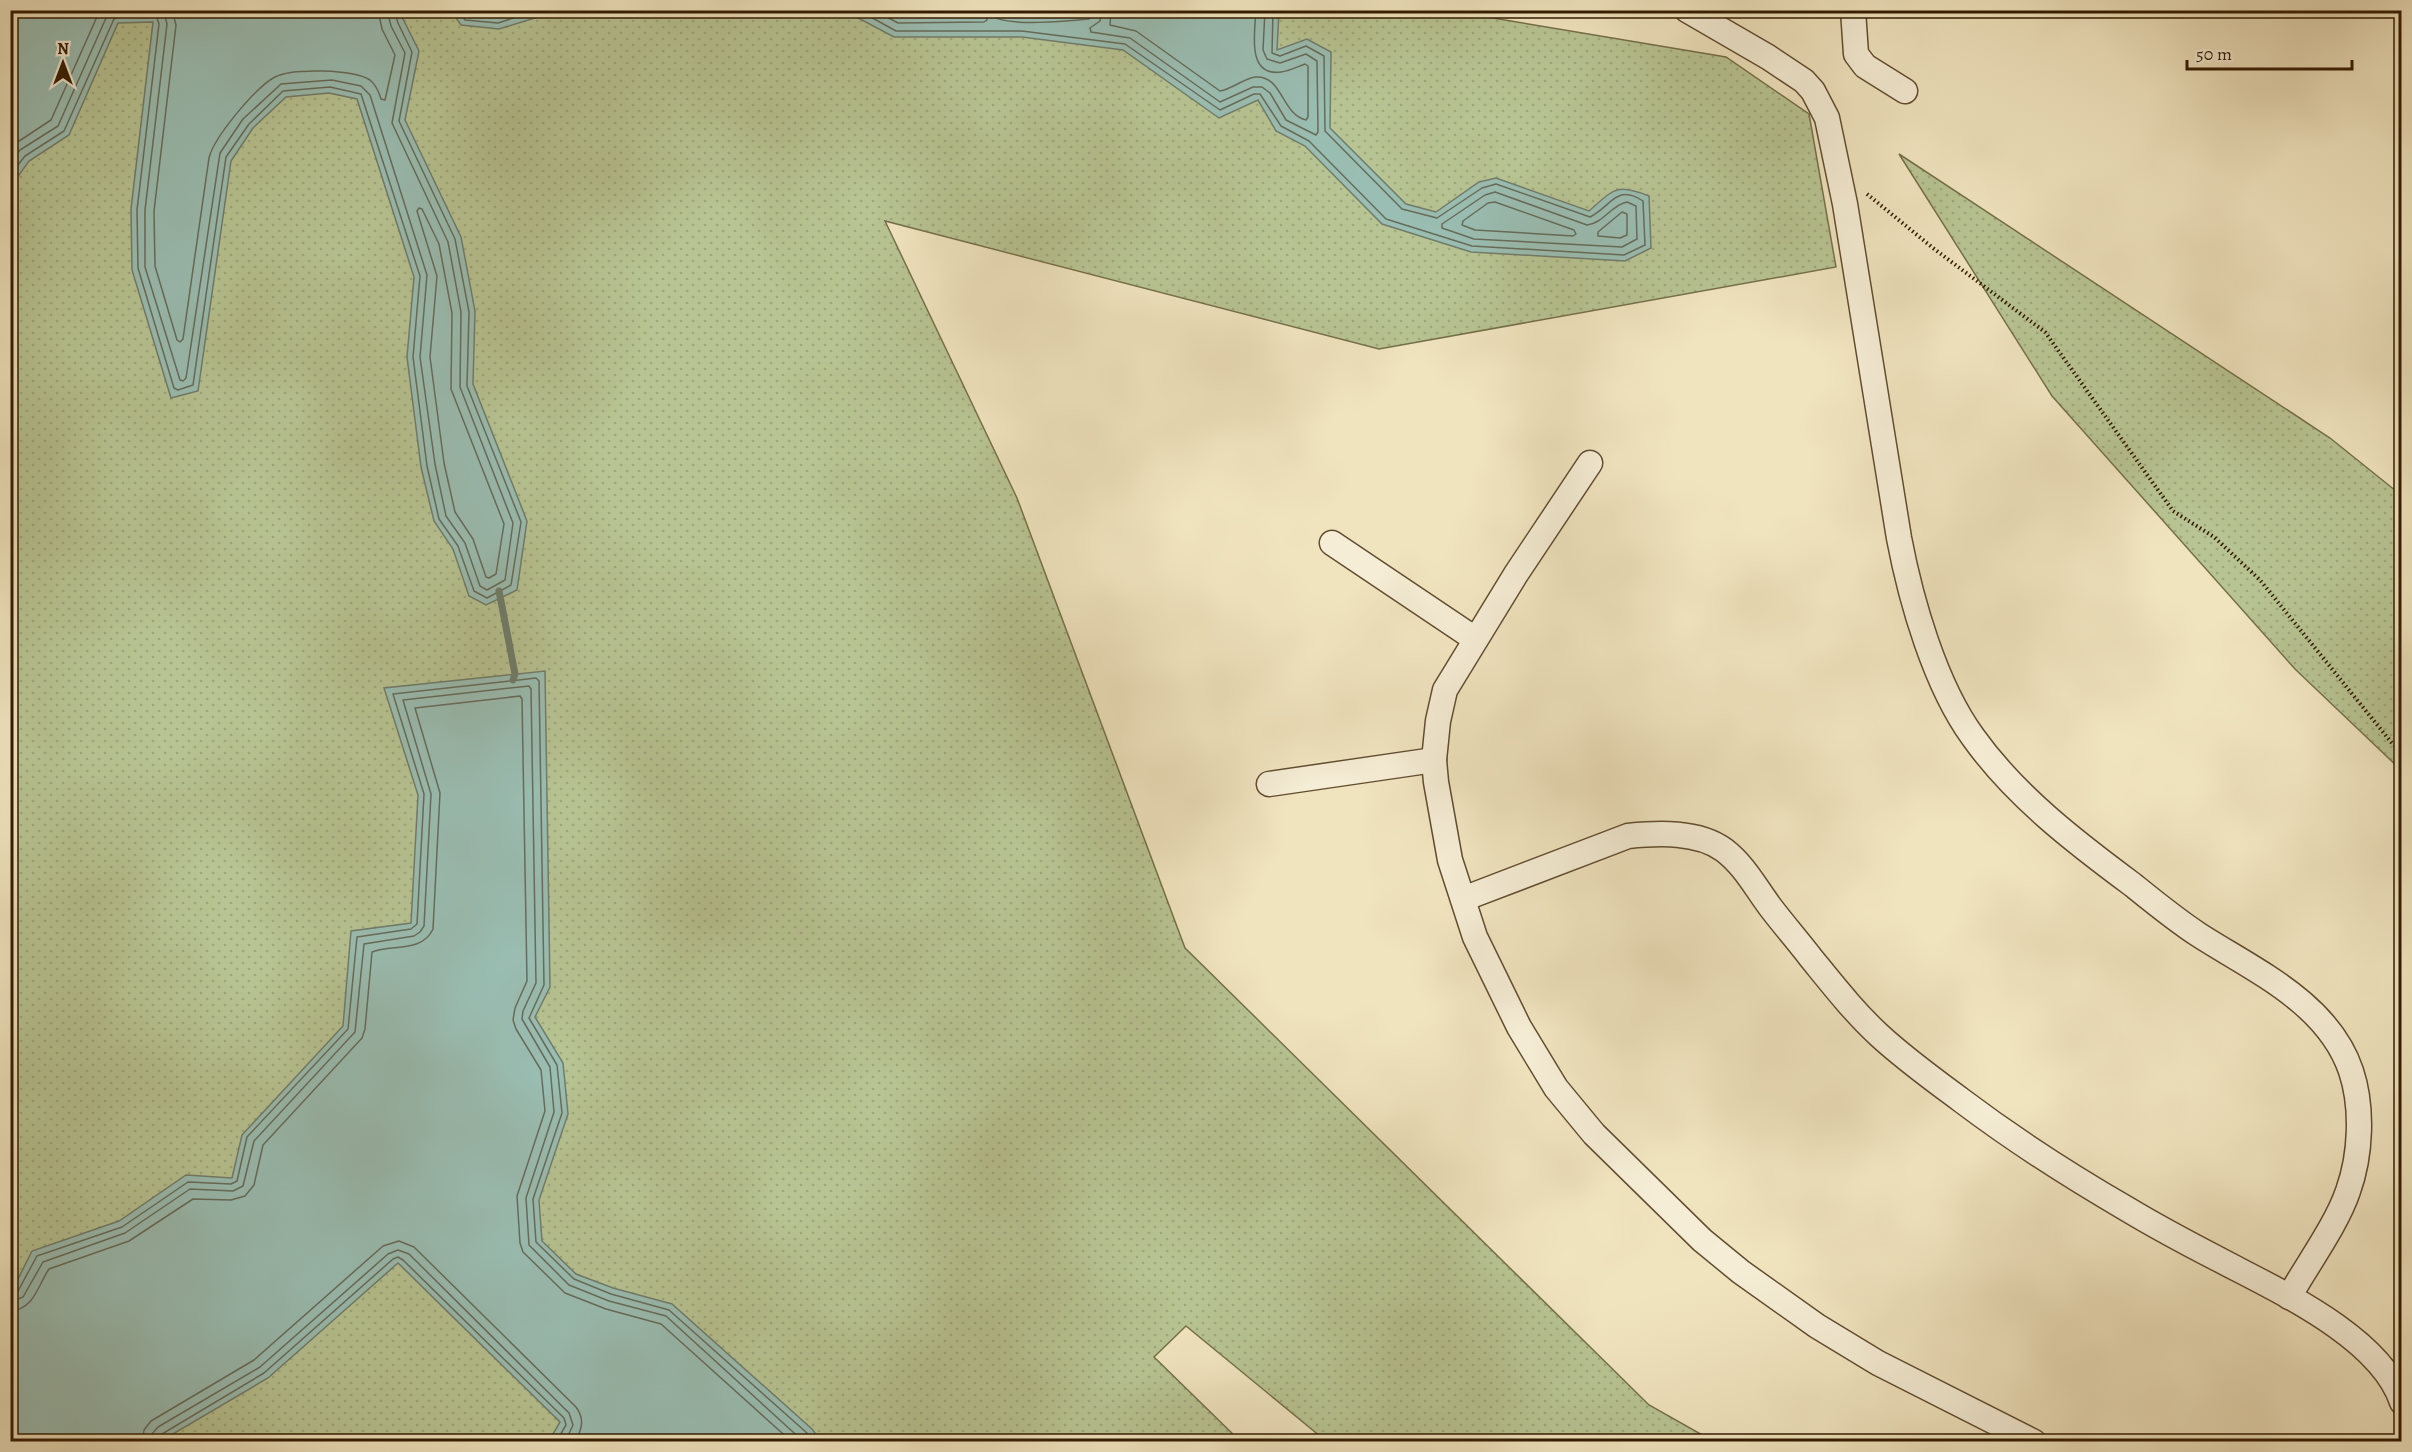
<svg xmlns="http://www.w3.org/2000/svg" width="2412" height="1452" font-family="Alegreya,serif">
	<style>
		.grass { fill: url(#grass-dots); stroke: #75704a; stroke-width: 1.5 }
		.water { fill: #9abeb3; stroke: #707d6b; stroke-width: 1.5 }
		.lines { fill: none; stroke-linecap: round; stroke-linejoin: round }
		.shore { stroke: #666c5a; stroke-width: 1.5 }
		.stream { stroke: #707d6b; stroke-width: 7 }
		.minor-casing { stroke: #624d30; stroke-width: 27 }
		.path { stroke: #321b00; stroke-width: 4; stroke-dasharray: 1.5 3; stroke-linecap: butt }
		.minor { stroke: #f5edd5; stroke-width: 24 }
	</style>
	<defs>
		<pattern id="grass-dots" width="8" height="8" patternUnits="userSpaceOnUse" patternTransform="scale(1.5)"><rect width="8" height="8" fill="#b8c493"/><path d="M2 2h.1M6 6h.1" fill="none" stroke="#9fa87d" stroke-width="1.8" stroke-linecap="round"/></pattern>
	</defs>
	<rect width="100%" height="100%" fill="#f0e4bf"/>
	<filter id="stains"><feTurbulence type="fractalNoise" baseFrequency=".00333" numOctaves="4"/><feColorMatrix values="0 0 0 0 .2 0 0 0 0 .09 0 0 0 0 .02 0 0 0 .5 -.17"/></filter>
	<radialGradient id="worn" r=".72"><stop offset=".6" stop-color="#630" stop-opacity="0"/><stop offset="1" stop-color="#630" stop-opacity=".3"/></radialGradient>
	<g class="grass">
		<polygon points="10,11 1451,11 1726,57 1809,114 1836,267 1379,349 885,221 1017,498 1185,948 1649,1405 1713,1441 1326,1441 1186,1326 1154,1357 1240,1441 11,1441"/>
		<polygon points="1899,154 2330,438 2401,495 2401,770 2295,669 2052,396"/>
	</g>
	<g class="water">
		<polygon points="11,10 399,11 419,51 405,120 461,237 475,311 473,384 527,521 517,590 486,605 469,596 453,549 434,521 421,467 407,357 414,277 357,99 329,93 286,97 253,128 231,161 198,391 171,398 132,270 131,209 153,22 118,23 69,135 29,161 11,186"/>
		<path d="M 971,10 L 1027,16 L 1151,10 L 1279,11 L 1277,50 L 1307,39 L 1331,52 L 1330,128 L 1406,204 L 1436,212 L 1479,182 L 1496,178 L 1589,211 C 1614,189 1616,183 1649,196 L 1651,248 L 1625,261 L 1471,252 L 1382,224 L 1305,146 L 1276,131 L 1258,100 L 1219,118 L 1123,50 L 1022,37 L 894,37 L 845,11 Z"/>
		<polygon points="451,11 558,11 499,29 461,25"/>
		<polygon points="545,671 550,987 535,1017 563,1063 568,1114 539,1200 542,1241 576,1274 613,1288 672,1304 812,1429 821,1441 549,1441 560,1422 398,1263 268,1378 161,1441 11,1441 11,1293 32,1251 119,1221 186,1175 232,1178 242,1135 343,1026 351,931 411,923 418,795 384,688"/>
	</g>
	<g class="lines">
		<g class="shore">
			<polyline points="160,10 165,16 167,24 145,210 145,267 180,380 183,381 186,378 220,153 243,119 281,84 332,80 361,86 370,95 427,275 420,357 435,464 446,516 465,543 480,586 487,590 505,580 513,523 460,387 461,312 448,242 392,123 405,53 391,26 387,10"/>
			<path d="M 172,10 L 176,25 L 154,211 L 155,266 L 177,340 L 180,342 L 183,339 L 209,158 C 214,137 256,87 275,77 C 292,68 353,69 370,80 C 376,85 379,92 381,99 L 385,100 L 395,55 L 382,29 L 378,10"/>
			<polyline points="458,10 465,20 498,23 538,10"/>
			<path d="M 858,10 L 896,31 L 1022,31 L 1125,44 L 1220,110 L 1254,94 L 1260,94 L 1281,126 L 1309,141 L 1386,219 L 1472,246 L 1624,255 L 1645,245 L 1643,201 C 1616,183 1611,207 1590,217 L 1496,184 L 1482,188 L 1437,218 L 1402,209 L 1325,131 L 1324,56 L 1306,46 L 1280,56 L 1272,53 L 1273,10"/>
			<polyline points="874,10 898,23 984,22 987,20 985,10"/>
			<polyline points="893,10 900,14 973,13 976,10"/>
			<path d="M 993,10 L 993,16 C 1006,27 1070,21 1089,19 L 1093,16 L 1095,10"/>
			<polyline points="1102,10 1100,21 1090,28 1091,32 1130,38 1220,102 1253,87 1262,87 1270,93 1286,120 1316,135 1318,132 1317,61 1306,54 1280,63 1267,59 1263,50 1265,10"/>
			<path d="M 1111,10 L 1110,25 L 1136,31 L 1220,91 C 1232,89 1243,79 1255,77 C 1283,75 1281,114 1306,120 L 1308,117 L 1308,66 L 1305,64 C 1297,67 1289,71 1281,72 C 1246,77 1255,31 1256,10"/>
			<polyline points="10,147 51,120 100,10"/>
			<polyline points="10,163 20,150 58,126 106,18 113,10"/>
			<polyline points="10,175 25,156 64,131 114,19 119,17 152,16 157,18 159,24 137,210 138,268 174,388 178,390 193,385 226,157 249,124 283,91 330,87 361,94 420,276 413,357 427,466 439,519 458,546 474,591 487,598 511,585 521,522 467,386 469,312 455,239 399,121 412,52 398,23 394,10"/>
			<path d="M 1495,192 L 1587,225 C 1604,223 1611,205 1627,202 L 1636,206 L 1637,239 L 1622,247 L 1474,239 L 1442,228 L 1442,224 L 1485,195 Z"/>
			<polygon points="1495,202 1574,230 1576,234 1573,236 1475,230 1462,225 1463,221 1488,203"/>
			<polygon points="419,208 422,209 439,244 452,313 451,389 504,524 496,574 489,578 486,577 473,539 455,512 444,463 430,357 437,276 417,211"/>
			<polygon points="1622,212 1627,214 1627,235 1620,238 1598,236 1598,232"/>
			<polyline points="10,1294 18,1291 37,1256 122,1227 188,1182 231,1184 237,1181 247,1137 348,1029 357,937 411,929 417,924 424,794 393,694 536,678 539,681 544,985 529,1018 557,1065 562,1113 533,1199 536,1242 574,1279 611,1294 669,1310 807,1433 813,1442"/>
			<polyline points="10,1302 23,1297 43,1262 125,1233 190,1189 233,1191 243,1186 254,1141 355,1032 364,944 414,936 420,932 424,926 431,794 403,700 529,686 531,689 536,983 523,1011 522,1019 550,1067 554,1112 526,1198 529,1245 569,1285 609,1301 666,1316 804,1442"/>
			<path d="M 10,1311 C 34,1310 38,1285 49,1269 L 129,1241 L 193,1199 L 231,1200 L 245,1196 L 254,1185 L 263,1145 L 362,1038 L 365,1029 L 372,952 C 392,944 422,953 433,929 L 440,793 L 415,708 L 520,696 L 522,699 L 527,981 L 515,1008 L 513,1020 L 516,1029 L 541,1070 L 545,1111 L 517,1196 L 520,1243 L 523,1252 L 565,1293 L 606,1309 L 661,1324 L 792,1442"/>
			<path d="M 142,1442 L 144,1430 L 151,1421 L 254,1360 L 383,1246 L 399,1241 L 414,1247 L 576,1407 C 585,1419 582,1429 575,1442"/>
			<polyline points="151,1442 152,1434 158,1427 260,1367 388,1254 398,1250 409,1254 569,1413 573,1425 565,1442"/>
			<polyline points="159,1442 162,1434 264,1373 393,1259 398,1257 403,1260 564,1418 566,1425 556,1442"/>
		</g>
		<polyline class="stream" points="499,591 515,674 513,680"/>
		<g class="minor-casing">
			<g id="minor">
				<path d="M 1687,10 L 1768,57 L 1804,81 L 1813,91 L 1827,118 L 1845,204 L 1899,538 C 1911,601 1935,685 1973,737 C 2015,796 2075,842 2133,885 C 2154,902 2176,920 2199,935 C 2255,971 2328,1003 2351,1071 C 2363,1107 2361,1155 2348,1191 C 2337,1224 2307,1265 2289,1297"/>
				<polyline points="1853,10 1856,54 1865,66 1905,91"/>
				<polyline points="1590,463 1516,574 1445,690 1438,721 1434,760 1436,782 1450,860 1475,937 1519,1027 1556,1088 1594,1134 1702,1240 1741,1272 1817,1326 1878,1363 2034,1442"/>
				<polyline points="1332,543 1475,639"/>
				<polyline points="1269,784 1434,760"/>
				<path d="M 1463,899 L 1628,836 C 1658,833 1698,831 1724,850 C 1744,865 1756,888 1771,908 C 1784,925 1798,941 1811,958 C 1833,985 1854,1012 1880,1036 C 1905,1059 1934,1080 1961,1100 C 2014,1140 2070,1176 2127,1209 C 2157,1227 2187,1243 2218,1259 C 2276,1290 2380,1336 2402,1402"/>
			</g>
		</g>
		<polyline class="path" points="1867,194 1933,248 2045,332 2173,511 2214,537 2260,580 2391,742 2402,752"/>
		<use href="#minor" class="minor"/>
	</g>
	<rect width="2412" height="1452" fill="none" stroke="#f0e4bf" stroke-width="36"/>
	<rect x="12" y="12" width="2388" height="1428" fill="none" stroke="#321b00" stroke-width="3"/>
	<rect x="18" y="18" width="2376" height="1416" fill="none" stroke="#321b00" stroke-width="1.5"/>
	<g transform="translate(63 63)" stroke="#f5edd5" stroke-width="4.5" paint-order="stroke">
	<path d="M0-4.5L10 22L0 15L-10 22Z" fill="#321b00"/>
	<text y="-9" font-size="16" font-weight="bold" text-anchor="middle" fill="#321b00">N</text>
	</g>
	<path d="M2187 60v9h165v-9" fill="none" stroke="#321b00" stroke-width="3"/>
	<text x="2196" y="60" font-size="18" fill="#321b00" stroke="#f5edd5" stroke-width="4.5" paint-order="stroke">50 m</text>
	<rect width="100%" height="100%" filter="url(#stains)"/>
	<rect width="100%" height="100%" fill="url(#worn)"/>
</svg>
